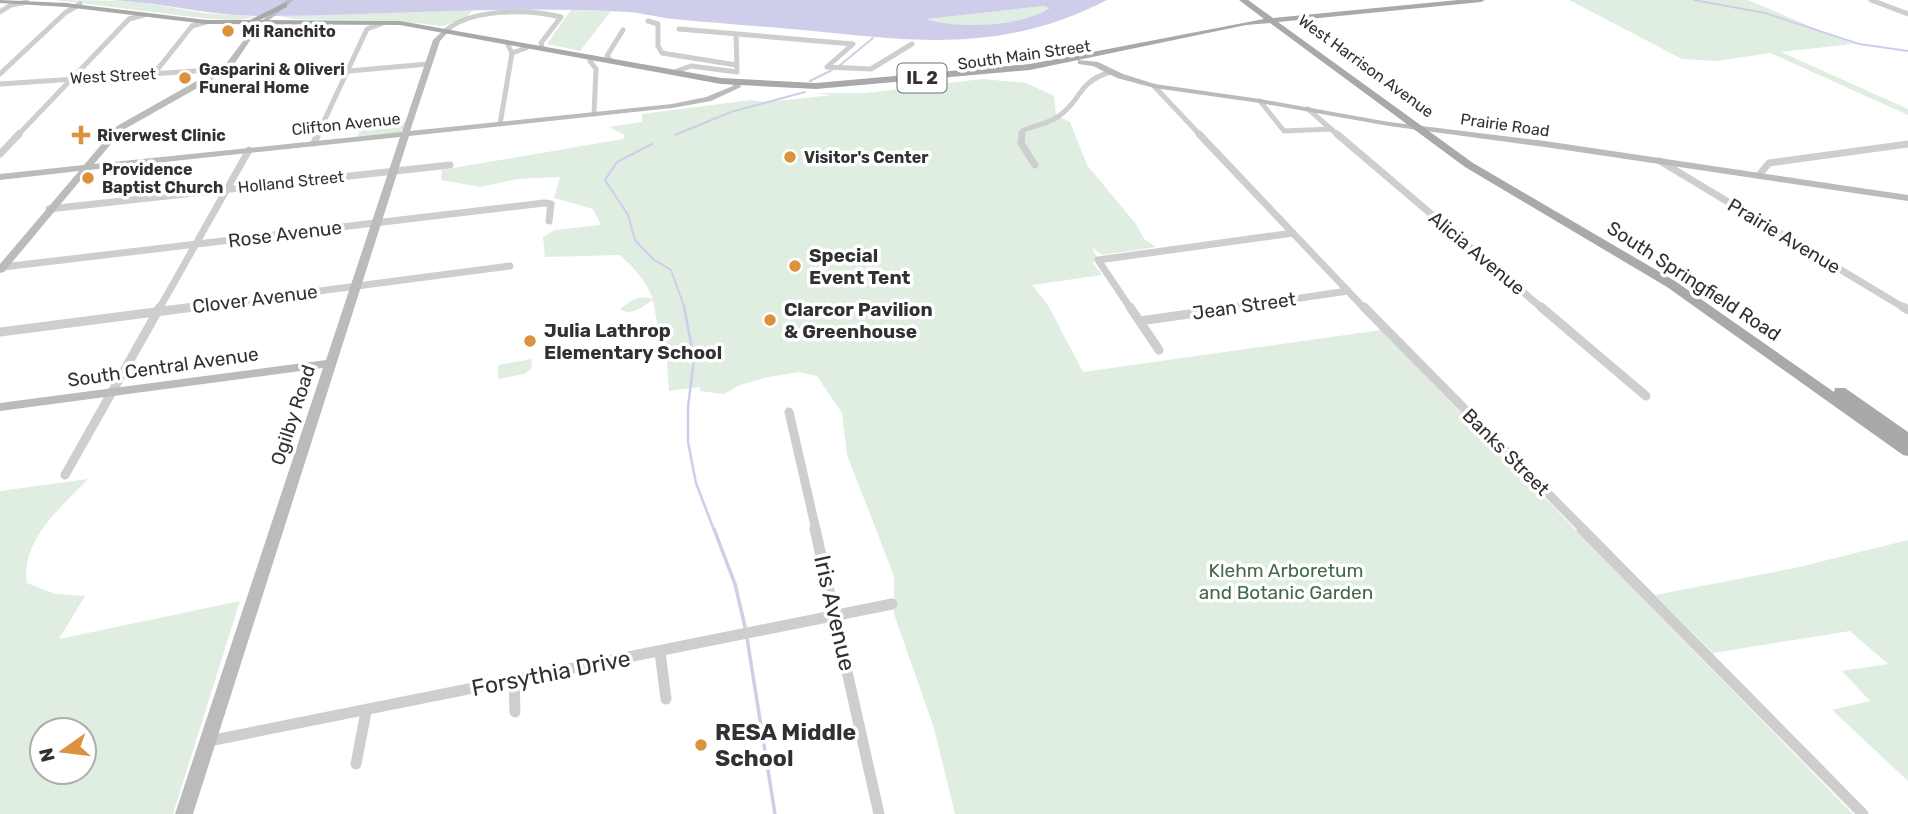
<svg xmlns="http://www.w3.org/2000/svg" width="1908" height="814" font-family="Rubik,sans-serif">
	<style>
		.green { fill: #e0ede1; fill-rule: evenodd }
		.water { fill: #ceceeb; fill-rule: evenodd }
		.lines { fill: none; stroke-linecap: round; stroke-linejoin: round }
		.stream-far2 { stroke: #ceceeb; stroke-width: 2 }
		.stream-far1 { stroke: #ceceeb; stroke-width: 2.5 }
		.stream { stroke: #ceceeb; stroke-width: 3.5 }
		.street-far3 { stroke: #cecece; stroke-width: 5 }
		.street-far2 { stroke: #cecece; stroke-width: 7 }
		.street-far1 { stroke: #cecece; stroke-width: 9 }
		.street { stroke: #cecece; stroke-width: 11 }
		.secondary { fill: #bbb; fill-rule: evenodd }
		.primary { fill: #a9a9a9; fill-rule: evenodd }
		.poi-dot { fill: #dc913e; stroke: #fff; stroke-width: 2.5 }
		.labels { text-anchor: middle; dominant-baseline: central; stroke-width: 7; stroke-linejoin: round; paint-order: stroke }
		.far-poi-label { font-size: 16px; font-weight: bold; fill: #313131; stroke: #fff; text-anchor: start }
		.far-street-label { font-size: 16px; fill: #313131; stroke: #fff }
		.shield { fill: #fff; stroke: #6f6f6f; stroke-width: 2 }
		.shield-label { font-size: 18px; font-weight: bold; fill: #313131 }
		.street-label { font-size: 19px; fill: #313131; stroke: #fff }
		.poi-label { font-size: 19px; font-weight: bold; fill: #313131; stroke: #fff; text-anchor: start }
		.park-label { font-size: 19px; fill: #406b45; stroke: #fff }
		.near-street-label { font-size: 23px; fill: #313131; stroke: #fff }
		.near-poi-label { font-size: 23px; font-weight: bold; fill: #313131; stroke: #fff; text-anchor: start }
	</style>
	<rect width="100%" height="100%" fill="#fff"/>
	<g class="green">
		<polygon points="55,0 134,1 203,13 261,17 236,20 210,19"/>
		<polygon points="1569,0 1748,0 1852,44 1781,52 1908,109 1908,115 1770,53 1716,61 1682,59"/>
		<path d="M 1044,6 L 1051,8 C 1021,26 959,31 927,19 Z"/>
		<polygon points="472,10 467,18 443,26 397,21 294,19 280,16"/>
		<polygon points="571,10 611,11 580,51 547,44"/>
		<path d="M 982,79 L 1026,83 L 1054,96 L 1056,115 L 1070,122 L 1087,165 L 1136,224 L 1144,239 L 1156,247 L 1103,255 L 1092,248 L 1097,257 L 1093,263 L 1102,275 L 1032,285 L 1048,305 L 1083,372 L 1381,330 L 1853,814 L 955,814 L 934,728 L 894,614 L 894,576 L 847,455 L 842,413 L 817,376 L 799,372 L 768,377 L 740,385 L 724,394 L 700,391 L 700,387 L 669,391 L 666,352 L 660,340 L 653,300 C 642,306 633,317 620,309 C 633,300 635,295 653,299 C 646,281 634,268 620,255 L 545,257 L 543,237 L 555,230 L 601,225 L 593,209 L 554,198 L 560,177 L 517,179 L 480,187 L 441,180 L 442,170 L 623,139 L 625,135 L 609,127 L 642,122 L 642,114 L 751,100 L 767,102 L 832,95 L 815,93 L 866,93 Z"/>
		<polygon points="406,122 401,133 357,138 361,126"/>
		<polygon points="532,359 531,369 524,374 498,379 498,365"/>
		<path d="M 88,479 C 62,506 20,541 27,583 L 55,594 L 85,596 L 59,639 L 240,601 L 173,814 L 0,814 L 0,491 ZM 42,730 L 84,730 L 84,772 L 42,772 Z"/>
		<polygon points="1908,540 1908,781 1832,710 1870,701 1842,671 1888,664 1850,631 1713,653 1655,595 1795,568"/>
	</g>
	<path class="water" d="M 111,0 L 1107,0 C 1010,50 927,43 823,32 C 774,27 724,24 675,19 C 659,18 644,13 628,12 C 506,5 385,15 264,16 C 212,17 162,2 111,0 ZM 1044,6 L 1050,8 C 1023,26 957,30 927,19 Z"/>
	<g class="lines">
		<g class="stream-far2">
			<polyline points="1694,0 1765,13 1859,44 1908,51"/>
			<polyline points="839,66 873,38"/>
			<polyline points="810,81 832,70"/>
			<polyline points="675,135 731,112 805,92"/>
			<polyline points="652,144 617,162 605,180 628,215 635,240 653,259 671,270 685,309"/>
		</g>
		<polyline class="stream-far1" points="684,307 694,359 688,407 688,442 696,483 714,530"/>
		<g class="stream">
			<polyline points="714,529 735,584 746,631"/>
			<polyline points="747,638 775,814"/>
		</g>
		<g class="street-far3">
			<polyline points="1871,0 1908,14"/>
			<polyline points="0,12 11,5 27,2"/>
			<polyline points="648,21 658,24 658,46 662,53 736,65"/>
			<polyline points="679,29 853,44 827,67 871,69 912,44"/>
			<path d="M 445,31 C 472,8 528,9 561,17 L 541,43 L 542,47"/>
			<polyline points="736,35 737,68"/>
			<polyline points="512,53 526,48"/>
			<polyline points="610,60 607,56 623,30"/>
			<polyline points="590,61 596,69 594,114"/>
			<polyline points="349,71 428,64"/>
			<polyline points="674,72 691,66 737,72"/>
			<polyline points="0,74 65,13 80,4"/>
			<polyline points="153,75 192,26 206,22"/>
			<polyline points="0,84 225,69"/>
			<polyline points="1154,86 1201,136"/>
			<polyline points="1260,101 1284,131 1331,129"/>
			<polyline points="1308,109 1339,136"/>
			<polyline points="500,124 512,53 508,45"/>
			<polyline points="17,136 129,19 144,15"/>
			<polyline points="317,136 367,29 381,24"/>
			<path d="M 1022,136 L 1022,131 C 1034,125 1049,124 1059,116 C 1083,99 1076,83 1110,72"/>
		</g>
		<g class="street-far2">
			<polyline points="1022,134 1021,143 1035,165"/>
			<polyline points="1199,134 1365,309"/>
			<polyline points="1337,134 1543,309"/>
			<polyline points="314,143 318,134"/>
			<polyline points="0,154 19,134"/>
			<polyline points="1660,161 1906,309"/>
			<polyline points="1759,175 1769,163 1908,144"/>
			<polyline points="49,209 450,165"/>
			<polyline points="3,267 544,203 551,204 549,221"/>
			<polyline points="159,309 249,150"/>
			<polyline points="181,309 510,266"/>
			<polyline points="1131,309 1098,260 1293,233"/>
			<polyline points="1226,309 1348,291"/>
		</g>
		<g class="street-far1">
			<polyline points="1130,307 1159,350"/>
			<polyline points="1364,307 1584,530"/>
			<polyline points="1541,307 1646,396"/>
			<polyline points="1903,307 1908,310"/>
			<polyline points="1140,321 1238,307"/>
			<polyline points="0,332 194,307"/>
			<polyline points="789,412 816,530"/>
			<polyline points="65,475 160,307"/>
		</g>
		<g class="street">
			<polyline points="815,529 879,814"/>
			<polyline points="1582,529 1863,814"/>
			<polyline points="660,652 666,699"/>
			<polyline points="514,679 515,712"/>
			<polyline points="209,741 892,604"/>
			<polyline points="356,764 366,712"/>
		</g>
		<g class="secondary">
			<polygon points="287,0 294,0 257,30 231,69 123,130 94,164 402,132 433,40 445,29 449,31 440,41 410,131 672,104 706,97 733,86 732,83 736,81 739,81 741,87 711,101 672,108 409,136 193,814 175,814 323,368 0,411 0,403 326,360 400,137 89,170 4,272 0,273 0,264 79,171 0,180 0,174 84,165 117,126 225,65 253,28"/>
			<polygon points="1078,60 1098,62 1123,74 1155,84 1260,99 1389,122 1545,141 1908,195 1908,201 1545,147 1389,126 1260,103 1154,88 1117,78 1093,66 1078,64"/>
		</g>
		<polygon class="primary" points="0,0 66,3 206,20 250,20 284,3 287,3 287,7 260,20 400,21 721,78 816,83 1030,64 1264,19 1239,0 1248,0 1273,18 1458,0 1485,0 1481,2 1278,22 1473,163 1675,281 1834,392 1835,388 1845,388 1908,432 1908,456 1903,455 1667,287 1465,167 1270,23 1246,25 1030,70 816,89 721,84 400,25 206,24 66,7 0,3"/>
	</g>
	<g class="poi-dot">
		<circle cx="228" cy="31" r="7"/>
		<circle cx="185" cy="78" r="7"/>
		<path d="M77.5 124.5h7v7h7v7h-7v7h-7v-7h-7v-7h7z"/>
		<circle cx="790" cy="157" r="7"/>
		<circle cx="88" cy="178" r="7"/>
		<circle cx="795" cy="266" r="7"/>
		<circle cx="770" cy="320" r="7"/>
		<circle cx="530" cy="341" r="7"/>
		<circle cx="701" cy="745" r="7"/>
	</g>
	<g class="labels">
		<g class="far-poi-label">
			<text x="242" y="31">Mi Ranchito</text>
			<text x="199" y="69">Gasparini &amp; Oliveri<tspan x="199" dy="18">Funeral Home</tspan></text>
			<text x="97" y="135">Riverwest Clinic</text>
			<text x="804" y="157">Visitor's Center</text>
			<text x="102" y="169">Providence<tspan x="102" dy="18">Baptist Church</tspan></text>
		</g>
		<g class="far-street-label">
			<text transform="translate(1024 55) rotate(-8)">South Main Street</text>
			<text transform="translate(1366 66) rotate(36)">West Harrison Avenue</text>
			<text transform="translate(113 76) rotate(-3)">West Street</text>
			<text transform="translate(346 124) rotate(-6)">Clifton Avenue</text>
			<text transform="translate(1505 125) rotate(8)">Prairie Road</text>
			<text transform="translate(291 182) rotate(-6)">Holland Street</text>
		</g>
		<rect class="shield" x="897.5" y="63.5" width="49" height="29" rx="5"/>
		<g class="shield-label">
			<text x="922" y="78">IL 2</text>
		</g>
		<g class="street-label">
			<text transform="translate(285 234) rotate(-7)">Rose Avenue</text>
			<text transform="translate(1784 236) rotate(31)">Prairie Avenue</text>
			<text transform="translate(1477 253) rotate(40)">Alicia Avenue</text>
			<text transform="translate(1694 281) rotate(33)">South Springfield Road</text>
			<text transform="translate(255 299) rotate(-7)">Clover Avenue</text>
			<text transform="translate(1244 306) rotate(-8)">Jean Street</text>
			<text transform="translate(163 367) rotate(-8)">South Central Avenue</text>
			<text transform="translate(293 415) rotate(-72)">Ogilby Road</text>
			<text transform="translate(1506 452) rotate(45)">Banks Street</text>
		</g>
		<g class="poi-label">
			<text x="809" y="255">Special<tspan x="809" dy="22">Event Tent</tspan></text>
			<text x="784" y="309">Clarcor Pavilion<tspan x="784" dy="22">&amp; Greenhouse</tspan></text>
			<text x="544" y="330">Julia Lathrop<tspan x="544" dy="22">Elementary School</tspan></text>
		</g>
		<g class="park-label">
			<text x="1286" y="570">Klehm Arboretum<tspan x="1286" dy="22">and Botanic Garden</tspan></text>
		</g>
		<g class="near-street-label">
			<text transform="translate(835 613) rotate(77)">Iris Avenue</text>
			<text transform="translate(551 673) rotate(-11)">Forsythia Drive</text>
		</g>
		<g class="near-poi-label">
			<text x="715" y="732">RESA Middle<tspan x="715" dy="26">School</tspan></text>
		</g>
	</g>
	<g transform="translate(63 751) rotate(256)"><circle r="33" fill="#ffffff" stroke="#adadad" stroke-width="2"/>
	<path d="M0-5L12 26L0 18L-12 26Z" fill="#dc913e"/>
	<text y="-10" font-size="19" font-weight="bold" text-anchor="middle" fill="#313131">N</text>
	</g>
</svg>
